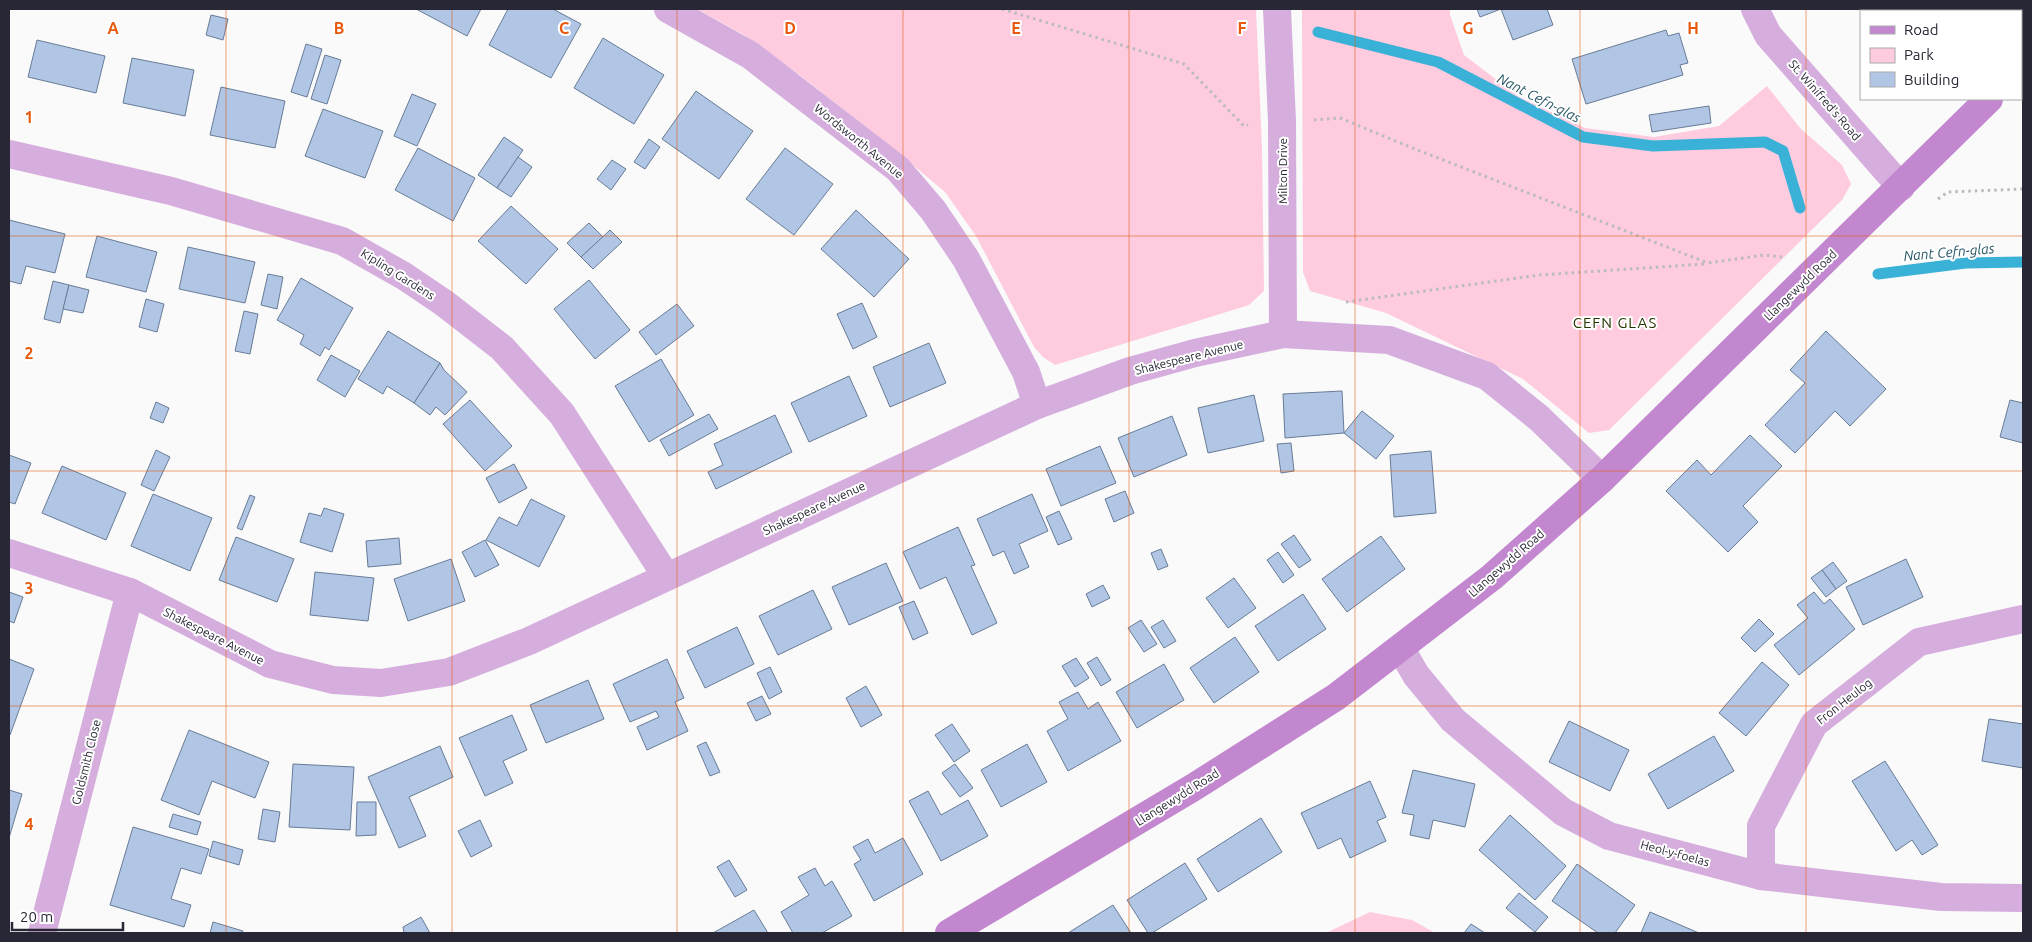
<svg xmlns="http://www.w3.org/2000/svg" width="2032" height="942" font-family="Ubuntu,sans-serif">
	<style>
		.green { fill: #fecbdf }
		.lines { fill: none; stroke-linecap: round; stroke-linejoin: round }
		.stream { stroke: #3ab1d6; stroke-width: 11 }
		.building { fill: #b0c6e4; stroke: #687c97 }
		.path { stroke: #bbbabe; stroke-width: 3; stroke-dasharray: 2.5 4; stroke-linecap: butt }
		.street { stroke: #d6aedd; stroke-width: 28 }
		.secondary { stroke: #c287ce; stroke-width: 28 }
		.grid { fill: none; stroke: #e8590c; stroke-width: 1; stroke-opacity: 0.55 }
		.labels { text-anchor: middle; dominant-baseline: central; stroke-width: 4; stroke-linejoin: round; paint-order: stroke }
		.street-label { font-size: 12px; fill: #282735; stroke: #fff }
		.water-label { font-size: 14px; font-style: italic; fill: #255565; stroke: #fff }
		.quarter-label { font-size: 15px; letter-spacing: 1px; fill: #253500; stroke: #fff }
		.grid-label { font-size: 16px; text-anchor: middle; font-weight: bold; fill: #e8590c; stroke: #fff; stroke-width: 4; stroke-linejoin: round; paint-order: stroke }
	</style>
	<rect width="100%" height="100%" fill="#fafafa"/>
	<g class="green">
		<polygon points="697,9 1256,9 1262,148 1264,291 1249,305 1055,365 1043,357 1034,347 976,236 945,192 889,145 801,76 744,35"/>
		<polygon points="1302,9 1450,9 1450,15 1464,55 1519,97 1585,128 1654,137 1719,126 1767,86 1800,128 1842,165 1851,184 1842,200 1609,430 1589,433 1523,379 1386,313 1310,291 1303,272"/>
		<polygon points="1370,912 1412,920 1435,933 1326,933"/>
	</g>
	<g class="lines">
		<g class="stream">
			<polyline points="1318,32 1438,62 1583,137 1653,146 1765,142 1783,151 1800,208"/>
			<polyline points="1878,274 1966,263 2023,262"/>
		</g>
	</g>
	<g class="building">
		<polygon points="416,9 481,9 467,36"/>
		<polygon points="508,9 553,9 581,24 551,78 489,45"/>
		<polygon points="1477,9 1547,9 1553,25 1513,40 1501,9 1480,17"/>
		<polygon points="1952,9 1989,9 1987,11 1955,11"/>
		<polygon points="211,15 228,19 223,40 206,35"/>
		<polygon points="1666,30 1668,36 1679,33 1688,63 1680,65 1683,75 1586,104 1572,59"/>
		<polygon points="603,38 664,75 634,124 574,88"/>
		<polygon points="37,40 105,56 96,93 28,77"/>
		<polygon points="306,44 322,49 307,97 291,92"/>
		<polygon points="325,55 341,60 327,104 311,99"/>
		<polygon points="132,58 194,70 185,116 123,103"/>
		<polygon points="221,87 285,101 275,148 210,135"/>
		<polygon points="696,91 753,131 719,179 662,139"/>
		<polygon points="412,94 436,104 417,146 394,136"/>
		<polygon points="1709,106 1711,123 1652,132 1649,115"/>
		<polygon points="323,109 383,131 365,178 305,156"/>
		<polygon points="504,137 523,150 497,188 478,175"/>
		<polygon points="649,139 660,147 645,169 634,162"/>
		<polygon points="418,148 475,178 453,221 395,190"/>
		<polygon points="785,148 833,184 794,235 746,199"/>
		<polygon points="518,157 532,167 511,197 497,188"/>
		<polygon points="612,160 626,169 611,190 597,179"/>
		<polygon points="511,206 558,249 526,284 478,241"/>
		<polygon points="856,210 909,259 874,297 821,249"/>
		<polygon points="9,220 65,234 55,273 26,266 21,284 9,281"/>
		<polygon points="589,223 603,237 581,257 567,243"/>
		<polygon points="610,230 622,242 593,269 581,257"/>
		<polygon points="97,236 157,252 146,292 86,277"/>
		<polygon points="188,247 255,262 245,303 179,289"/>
		<polygon points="268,274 283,277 277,309 261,305"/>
		<polygon points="301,278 353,308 329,350 325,347 320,356 300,344 304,335 277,320"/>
		<polygon points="589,280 630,330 595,359 554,309"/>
		<polygon points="53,281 69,285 60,323 44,319"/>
		<polygon points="69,285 89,290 83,313 63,309"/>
		<polygon points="146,299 164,304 157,332 139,327"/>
		<polygon points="862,303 877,337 853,349 837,314"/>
		<polygon points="677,304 694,326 656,355 639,332"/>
		<polygon points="244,311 258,314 250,354 235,351"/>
		<polygon points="388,331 440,363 414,403 387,386 383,394 358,379"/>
		<polygon points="1826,331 1886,389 1850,426 1835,411 1795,453 1765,425 1805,383 1790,370"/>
		<polygon points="929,343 946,383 890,407 873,367"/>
		<polygon points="331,355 360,371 345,397 317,380"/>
		<polygon points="661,359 694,415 649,442 615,386"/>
		<polygon points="440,363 444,370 467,392 445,415 436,407 430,415 414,403"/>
		<polygon points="849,376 867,416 809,442 791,403"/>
		<polygon points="1342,391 1344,433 1285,438 1283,394"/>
		<polygon points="1254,395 1264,441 1208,453 1198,408"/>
		<polygon points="470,400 512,446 485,471 443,424"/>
		<polygon points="2010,400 2023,403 2023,443 2000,437"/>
		<polygon points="156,402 169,408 163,423 150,418"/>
		<polygon points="1362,411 1394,436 1376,459 1344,433"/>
		<polygon points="709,414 718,429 669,456 660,440"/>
		<polygon points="775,415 792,452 716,489 708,472 723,465 714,444"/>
		<polygon points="1172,416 1187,455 1134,477 1118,438"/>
		<polygon points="1750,435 1782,466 1743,506 1758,522 1728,552 1666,491 1697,460 1711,475"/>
		<polygon points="1291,443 1294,471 1281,473 1277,444"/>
		<polygon points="1100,446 1116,483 1061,506 1046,469"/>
		<polygon points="156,450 170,457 154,491 141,485"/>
		<polygon points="1431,451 1436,513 1394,517 1390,455"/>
		<polygon points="9,455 31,463 15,504 9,502"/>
		<polygon points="514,464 527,488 499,503 486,478"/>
		<polygon points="62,466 126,493 106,540 42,513"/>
		<polygon points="1125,491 1134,513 1114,522 1105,499"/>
		<polygon points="153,494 212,518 190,571 131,546"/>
		<polygon points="1032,494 1048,531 1019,544 1029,567 1014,574 1004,551 993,556 977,519"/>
		<polygon points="250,495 255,497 242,530 237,528"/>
		<polygon points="531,499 565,516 539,567 486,540 499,517 517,526"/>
		<polygon points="324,508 344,514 332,552 300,542 309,513 321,516"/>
		<polygon points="1059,511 1072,539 1058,545 1046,517"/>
		<polygon points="958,527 975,565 971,566 997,623 972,635 946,577 920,589 903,552"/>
		<polygon points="1294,535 1311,560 1299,568 1281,544"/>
		<polygon points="1381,536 1405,569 1347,612 1322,579"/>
		<polygon points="236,537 294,559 277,602 219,580"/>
		<polygon points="399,538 401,564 368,567 366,541"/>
		<polygon points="485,540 499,565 475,577 462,552"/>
		<polygon points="1161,549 1168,566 1158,570 1151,553"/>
		<polygon points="1278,552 1294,575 1283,583 1267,560"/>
		<polygon points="451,559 465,601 408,621 394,579"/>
		<polygon points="1906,559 1923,597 1863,625 1846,587"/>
		<polygon points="1833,562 1847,581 1836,589 1822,570"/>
		<polygon points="886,563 903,601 849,625 832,587"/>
		<polygon points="1822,570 1836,589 1826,597 1811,578"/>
		<polygon points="315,572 374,578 368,621 310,615"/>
		<polygon points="1234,578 1256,608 1228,628 1206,598"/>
		<polygon points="1103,585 1110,598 1092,607 1086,594"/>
		<polygon points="813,590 832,629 778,655 759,616"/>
		<polygon points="9,592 23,597 14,623 9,621"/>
		<polygon points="1814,592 1824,604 1830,599 1855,629 1799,675 1774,645 1808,618 1797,605"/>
		<polygon points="1303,594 1326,629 1278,661 1255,626"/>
		<polygon points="914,601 928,633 913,640 899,607"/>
		<polygon points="1759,619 1774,634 1755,652 1741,638"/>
		<polygon points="1141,620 1157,644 1144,652 1128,628"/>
		<polygon points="1163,620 1176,641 1164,648 1151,627"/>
		<polygon points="737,627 754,664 705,688 687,651"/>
		<polygon points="1235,637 1259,672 1214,703 1190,668"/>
		<polygon points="1097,657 1111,680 1101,686 1087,663"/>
		<polygon points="1076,658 1089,678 1075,687 1062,666"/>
		<polygon points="9,659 34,669 10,735 9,735"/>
		<polygon points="667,659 684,698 675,702 688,731 647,750 637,727 659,717 656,711 630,722 613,684"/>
		<polygon points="1762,662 1789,685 1746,736 1719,713"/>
		<polygon points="1164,664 1184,700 1137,728 1116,692"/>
		<polygon points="770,667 782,692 769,699 757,673"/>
		<polygon points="588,680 604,719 546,743 530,705"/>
		<polygon points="866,686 882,715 861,727 846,698"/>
		<polygon points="1078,692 1088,709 1098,702 1121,741 1068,771 1047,731 1068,719 1059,702"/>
		<polygon points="762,696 771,714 756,721 747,703"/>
		<polygon points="512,715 527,750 503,761 513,783 485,796 459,738"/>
		<polygon points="1989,719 2023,724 2023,768 1982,761"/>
		<polygon points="1569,721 1629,750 1610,791 1549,762"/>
		<polygon points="952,724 970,751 954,762 935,735"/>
		<polygon points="189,730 269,762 255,798 212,781 199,815 161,800"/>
		<polygon points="1714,736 1734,771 1668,809 1648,774"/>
		<polygon points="706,742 720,772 710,776 697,746"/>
		<polygon points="1027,744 1047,782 1001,807 981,770"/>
		<polygon points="440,746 453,777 409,797 426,836 399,848 368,777"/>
		<polygon points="1885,761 1938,845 1922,855 1912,840 1896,851 1852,781"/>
		<polygon points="293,764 354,767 350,830 289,827"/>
		<polygon points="955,764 973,788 960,797 942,773"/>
		<polygon points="1413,770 1475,784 1465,827 1433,820 1429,839 1410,835 1414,815 1402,813"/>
		<polygon points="1370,781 1386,817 1377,821 1386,841 1350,858 1341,838 1318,849 1301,813"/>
		<polygon points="9,790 22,794 9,838"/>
		<polygon points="928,791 941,815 968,800 988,836 941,861 909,801"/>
		<polygon points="357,802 376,802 376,835 356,836"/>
		<polygon points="263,809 280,812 275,842 258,839"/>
		<polygon points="173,814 201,822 197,835 169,827"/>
		<polygon points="1510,815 1566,866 1535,900 1479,850"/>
		<polygon points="1261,818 1282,852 1218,892 1197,859"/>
		<polygon points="480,820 492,846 471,857 458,831"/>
		<polygon points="133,827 209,849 201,874 181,868 171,899 191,905 184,927 110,905"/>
		<polygon points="903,838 923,874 874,901 854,864 861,860 853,847 868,839 875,853"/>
		<polygon points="213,841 243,850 239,865 209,856"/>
		<polygon points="729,860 747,890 735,897 717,867"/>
		<polygon points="1185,863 1207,899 1152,933 1148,933 1127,900"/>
		<polygon points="1577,864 1635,905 1615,933 1598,933 1552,901"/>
		<polygon points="815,868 825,886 832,881 852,916 822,933 793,933 781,912 809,895 798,877"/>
		<polygon points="1519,893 1548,917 1535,932 1506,908"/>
		<polygon points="1113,905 1131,933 1068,933"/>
		<polygon points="754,910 768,933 713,933"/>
		<polygon points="1650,912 1699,933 1641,933"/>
		<polygon points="421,917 430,933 404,933 403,927"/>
		<polygon points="213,922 243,931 242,933 210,933"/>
		<polygon points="1471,924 1485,933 1464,933"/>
	</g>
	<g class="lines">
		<g class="path">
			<polyline points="1002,9 1184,64 1244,126 1248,125"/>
			<polyline points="1314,120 1340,118 1415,149 1708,263 1764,255 1782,257"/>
			<polyline points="1938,199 1948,192 2023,189"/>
			<polyline points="1346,302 1539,275 1705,264"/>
		</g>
		<g class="street">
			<polyline points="668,9 750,55 898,169 933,210 966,259 1026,372 1037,405"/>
			<polyline points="1277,9 1282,121 1283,334"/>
			<polyline points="1755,9 1768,35 1901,187"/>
			<polyline points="9,154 171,191 342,241 404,276 444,303 502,348 562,414 666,576"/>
			<polyline points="9,553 130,592 270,664 333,680 381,683 449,672 529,641 1037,405 1130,371 1195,353 1283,334 1389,340 1487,376 1539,418 1602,479"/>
			<polyline points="1401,649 1416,675 1453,720 1563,812 1609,836 1761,876 1941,897 2023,898"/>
			<polyline points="1761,876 1761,826 1814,724 1919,642 2023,619"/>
			<polyline points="42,933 130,592"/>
		</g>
		<g class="secondary">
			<polyline points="2021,67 2023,65"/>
			<polyline points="949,933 1194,787 1336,697 1492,577 1602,479 1989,99"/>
		</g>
	</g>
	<path class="grid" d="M 226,9 L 226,933M 452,9 L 452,933M 677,9 L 677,933M 903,9 L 903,933M 1129,9 L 1129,933M 1355,9 L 1355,933M 1580,9 L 1580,933M 1806,9 L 1806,933M 9,236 L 2023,236M 9,471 L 2023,471M 9,706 L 2023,706"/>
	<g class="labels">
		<g class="street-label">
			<text transform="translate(1825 100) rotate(49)">St. Winifred's Road</text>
			<text transform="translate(859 141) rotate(39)">Wordsworth Avenue</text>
			<text transform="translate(1282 171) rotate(-90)">Milton Drive</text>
			<text transform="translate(398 274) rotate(32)">Kipling Gardens</text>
			<text transform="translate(1800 285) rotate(-44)">Llangewydd Road</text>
			<text transform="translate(1189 357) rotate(-14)">Shakespeare Avenue</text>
			<text transform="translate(814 508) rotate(-25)">Shakespeare Avenue</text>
			<text transform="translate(1506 563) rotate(-41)">Llangewydd Road</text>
			<text transform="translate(214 636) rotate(27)">Shakespeare Avenue</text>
			<text transform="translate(1844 701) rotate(-38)">Fron Heulog</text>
			<text transform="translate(86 762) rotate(-76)">Goldsmith Close</text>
			<text transform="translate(1177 797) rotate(-32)">Llangewydd Road</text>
			<text transform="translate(1675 853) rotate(15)">Heol-y-foelas</text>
		</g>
		<g class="water-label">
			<text transform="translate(1539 98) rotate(27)">Nant Cefn-glas</text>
			<text transform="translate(1949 252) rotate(-5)">Nant Cefn-glas</text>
		</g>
		<g class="quarter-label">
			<text x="1615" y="322">CEFN GLAS</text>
		</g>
	</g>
	<g class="grid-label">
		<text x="113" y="34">A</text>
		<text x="339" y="34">B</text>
		<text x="564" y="34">C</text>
		<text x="790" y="34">D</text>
		<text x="1016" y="34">E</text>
		<text x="1242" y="34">F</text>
		<text x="1468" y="34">G</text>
		<text x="1693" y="34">H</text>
		<text x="29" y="123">1</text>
		<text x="29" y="359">2</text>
		<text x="29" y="594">3</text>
		<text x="29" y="830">4</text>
	</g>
	<rect width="2032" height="942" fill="none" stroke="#282735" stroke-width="20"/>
	<rect x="1860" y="10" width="162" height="90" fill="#ffffff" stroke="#a9a9ae"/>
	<rect x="1870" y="26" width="25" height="8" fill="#c287ce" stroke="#a9a9ae"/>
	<text x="1904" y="35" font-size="15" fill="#282735">Road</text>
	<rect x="1870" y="48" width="25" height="15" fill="#fecbdf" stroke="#a9a9ae"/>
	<text x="1904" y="60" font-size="15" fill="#282735">Park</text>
	<rect x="1870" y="72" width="25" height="15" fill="#b0c6e4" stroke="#a9a9ae"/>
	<text x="1904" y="85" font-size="15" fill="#282735">Building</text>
	<path d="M12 922v8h111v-8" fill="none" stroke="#282735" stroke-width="2.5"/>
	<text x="20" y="922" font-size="15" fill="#282735" stroke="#ffffff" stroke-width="4" paint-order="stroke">20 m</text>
</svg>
